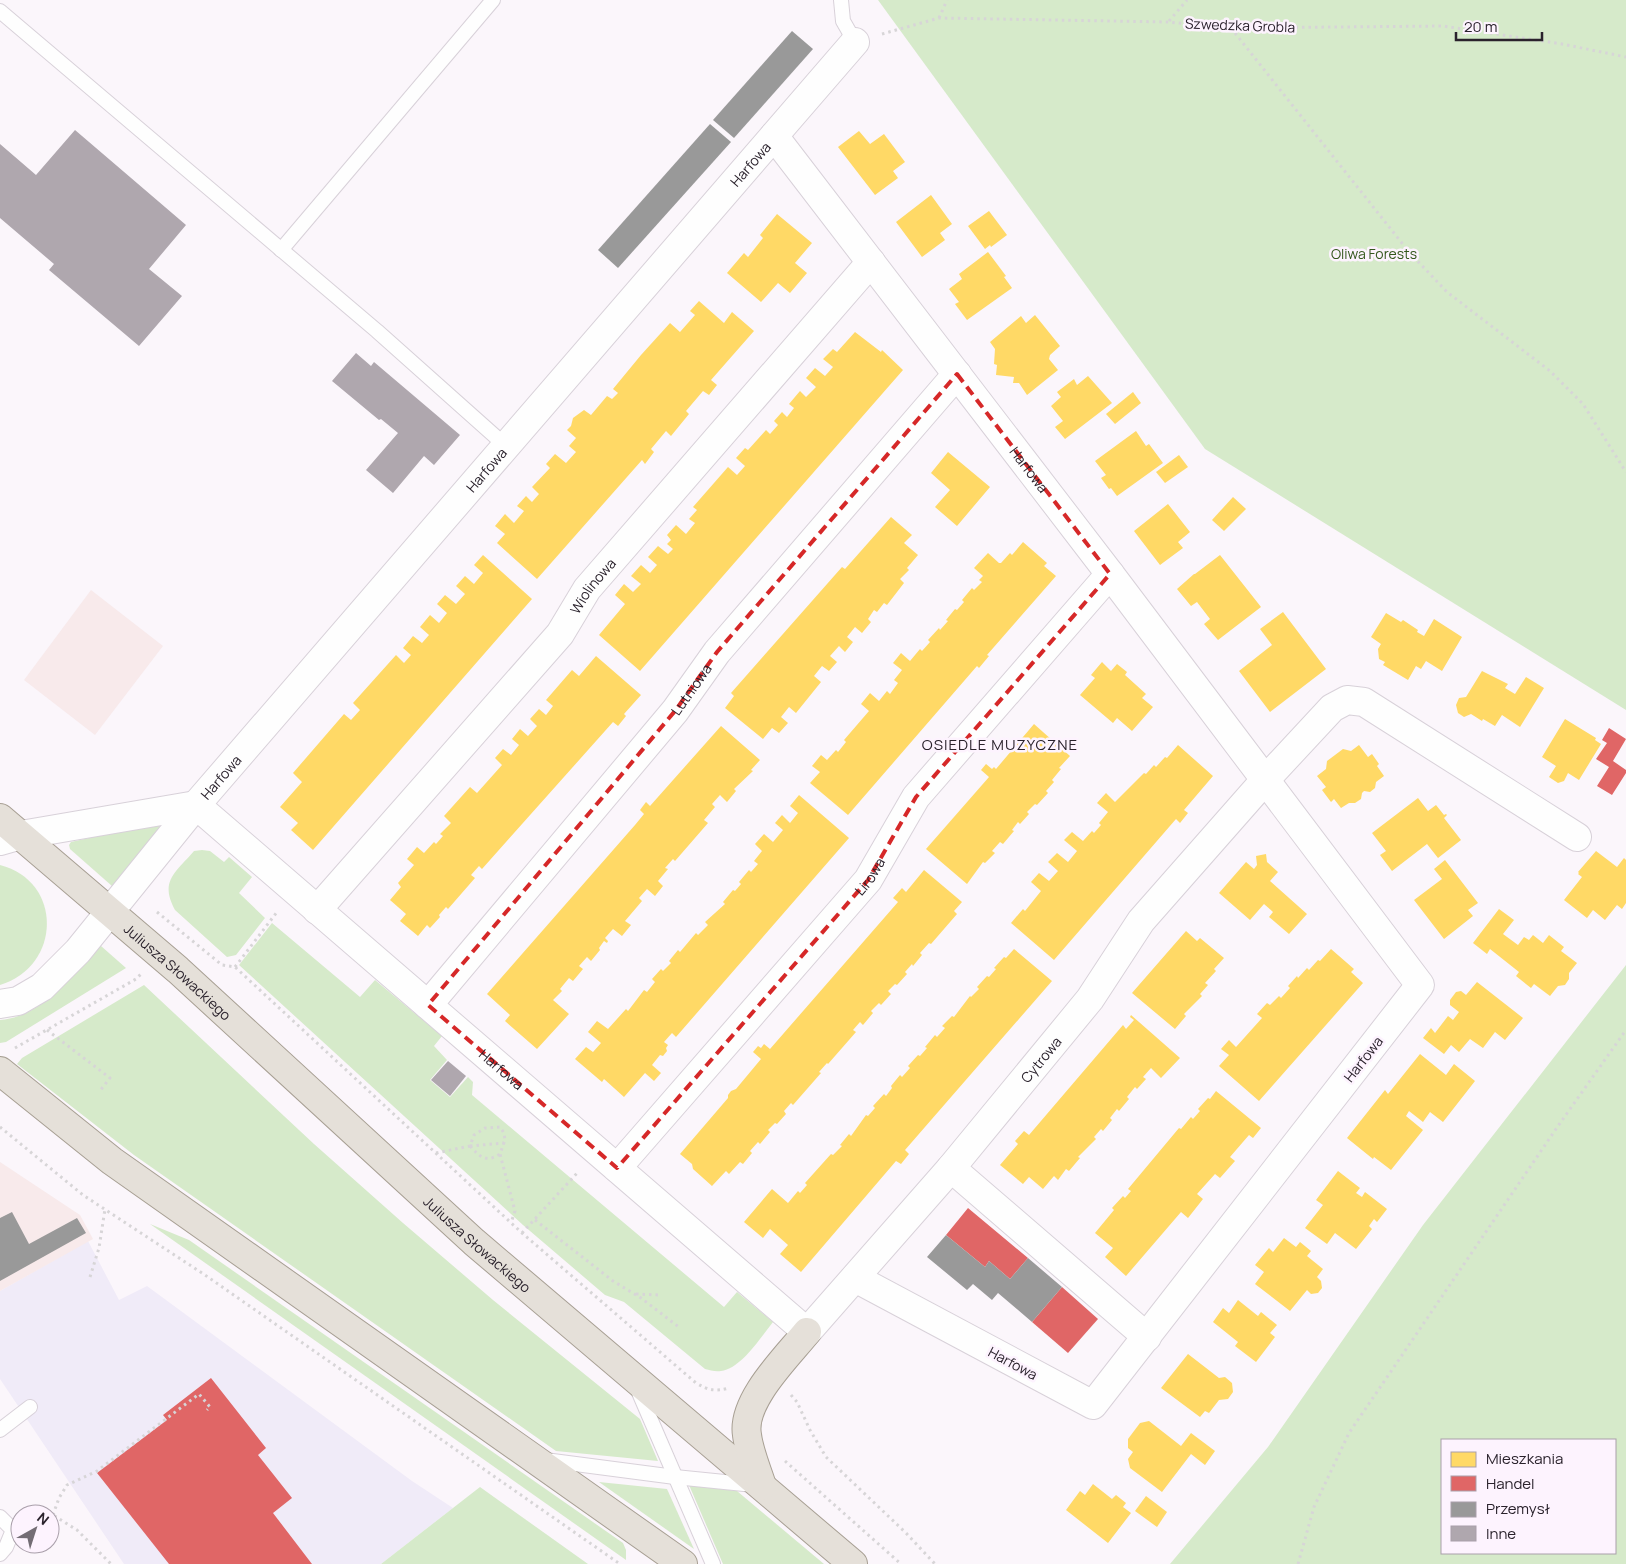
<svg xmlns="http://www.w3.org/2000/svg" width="1626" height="1564" font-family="Manrope,sans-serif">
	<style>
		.commercial { fill: #f0ebf8 }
		.industrial { fill: #f8eaeb }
		.green { fill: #d6eaca; fill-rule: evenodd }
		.homes { fill: #ffd966 }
		.shops { fill: #e06666 }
		.industry { fill: #999 }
		.building { fill: #afa7ae }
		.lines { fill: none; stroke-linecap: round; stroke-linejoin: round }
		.service-casing { stroke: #d8d1d9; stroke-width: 16 }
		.minor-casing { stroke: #d8d1d9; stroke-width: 30 }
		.primary-casing { stroke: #a79f93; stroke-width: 30 }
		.path { stroke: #d7d5d7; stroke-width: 3; stroke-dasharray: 2.5 4; stroke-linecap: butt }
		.service { stroke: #fefefe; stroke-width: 14 }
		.minor { stroke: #fefefe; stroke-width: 28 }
		.primary { stroke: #e5e0d9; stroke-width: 28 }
		.marked { fill: none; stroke: #d62828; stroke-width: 4; stroke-dasharray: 10 6; stroke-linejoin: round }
		.labels { text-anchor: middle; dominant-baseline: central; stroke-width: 5; stroke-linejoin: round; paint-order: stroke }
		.street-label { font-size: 14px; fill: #2a222c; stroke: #fdf3fe }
		.park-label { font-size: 14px; fill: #34571c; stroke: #fdf3fe }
		.neighbourhood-label { font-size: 15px; letter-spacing: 1px; fill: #2a222c; stroke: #fdf3fe }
	</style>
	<rect width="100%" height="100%" fill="#fbf6fb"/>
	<polygon class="commercial" points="88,1241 119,1300 147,1286 412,1481 453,1508 381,1564 124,1564 0,1379 0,1291"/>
	<g class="industrial">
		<polygon points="91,590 163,646 95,735 24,680"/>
		<polygon points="0,1162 80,1215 93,1239 0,1291"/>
	</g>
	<g class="green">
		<polygon points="878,0 1626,0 1626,710 1205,449"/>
		<polygon points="170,820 112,886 70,849 69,845 71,842"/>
		<path d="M 202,850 L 210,851 L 224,862 L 229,857 L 252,877 L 239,893 L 265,918 L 236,955 L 227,957 L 175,910 C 159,881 176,872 194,851 Z"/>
		<path d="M 0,865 C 63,881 62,966 0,985 Z"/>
		<path d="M 272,923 L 360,997 L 375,980 L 442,1036 L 434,1046 L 447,1060 L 430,1080 L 450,1097 L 468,1077 L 473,1082 L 472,1095 L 724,1307 L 737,1292 L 773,1322 C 761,1337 741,1369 721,1371 C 715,1372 710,1370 705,1369 L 624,1302 L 605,1295 L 523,1225 L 239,965 Z"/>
		<path d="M 97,946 L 101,946 L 126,968 L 6,1042 L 0,1043 L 0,1020 C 44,1016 70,977 97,946 Z"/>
		<path d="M 1626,965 L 1626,1564 L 1170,1564 L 1268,1447 L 1423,1225 ZM 1442,1440 L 1615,1440 L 1615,1553 L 1442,1553 Z"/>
		<polygon points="144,985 314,1144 403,1223 493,1300 640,1419 658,1461 556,1451 134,1155 17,1064 22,1058"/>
		<polygon points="150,1224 189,1240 623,1543 626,1550 626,1560"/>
		<polygon points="599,1482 667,1489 694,1549"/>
		<polygon points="689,1485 737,1491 824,1564 723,1564"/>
		<polygon points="480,1487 588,1564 381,1564"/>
	</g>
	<g class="homes">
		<polygon points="859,131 870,144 884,134 905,162 893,171 898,178 875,195 838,147"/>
		<polygon points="931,195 952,224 940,233 945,240 922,257 896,222"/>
		<polygon points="989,211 1007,235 991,247 990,245 985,249 968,226"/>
		<polygon points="777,214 812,243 795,263 807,273 790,293 778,283 761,302 727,273 744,253 748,257 763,238 760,235"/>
		<polygon points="988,252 1006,276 1004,277 1012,288 967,320 955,304 959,302 949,289 962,279 959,274"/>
		<polygon points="699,301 724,323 732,312 754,331 711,380 717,385 709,395 703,391 686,411 689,414 671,436 666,431 651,449 654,452 645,464 642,460 537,579 497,543 505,534 495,526 505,514 514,523 524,511 517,506 526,496 532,502 539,494 532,487 550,468 546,464 555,454 566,463 576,452 569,446 576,438 567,430 571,426 573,418 584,410 591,415 607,396 612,399 618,393 613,389 641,355 670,323 680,332 695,315 690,311"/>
		<polygon points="1035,315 1060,346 1050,355 1049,359 1058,370 1027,395 1019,383 1013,383 1014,377 996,375 997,365 994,364 995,349 990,342 1021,316 1026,323"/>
		<polygon points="855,332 881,352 882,350 903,370 640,671 599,635 625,604 615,595 624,584 633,592 641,584 631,576 641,565 650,573 657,565 648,557 658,546 668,554 673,549 667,544 671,540 667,535 676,525 686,534 695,523 689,519 697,510 693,507 728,467 737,475 745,466 736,458 745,448 748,450 766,430 770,434 778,425 774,421 782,412 787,417 794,408 789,404 800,391 806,397 816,387 806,378 815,368 825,376 833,367 823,359 833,349 837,352"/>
		<polygon points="1088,376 1112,403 1065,439 1055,427 1063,421 1051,406 1061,397 1057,392 1074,379 1077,385"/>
		<polygon points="1133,392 1141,403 1115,424 1106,414"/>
		<polygon points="1136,431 1146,446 1149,444 1163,463 1117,496 1111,488 1109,489 1101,478 1106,475 1095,461"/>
		<polygon points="948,452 990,487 957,526 935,507 950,490 931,473"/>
		<polygon points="1179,455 1188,467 1165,483 1156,472"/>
		<polygon points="1233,497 1246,509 1224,531 1212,520"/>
		<polygon points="1168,504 1190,532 1178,542 1183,548 1160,565 1134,531"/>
		<polygon points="891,517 912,535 904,543 918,555 907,568 909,570 900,579 904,583 887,605 884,603 877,612 874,610 868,619 871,622 862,633 855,627 847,637 853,642 845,652 839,646 830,656 837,662 829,671 822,666 814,676 821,682 796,713 789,707 781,717 788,723 779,733 772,728 763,739 725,708 734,696 731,693 842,567 845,569"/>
		<polygon points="1023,542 1047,563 1044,566 1056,576 987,655 989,656 979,668 977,666 848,815 810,783 820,772 812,766 821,755 827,760 836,750 838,752 846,742 844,740 869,711 861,704 870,693 879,701 887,691 890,694 898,683 894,680 902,670 893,663 901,653 910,661 920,649 922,651 930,642 928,640 939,628 940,630 948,621 946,620 955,609 957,610 964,602 962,600 972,588 974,590 982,582 979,580 983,576 974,568 988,553 999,563 1001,563 1010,553 1012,555"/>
		<polygon points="483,555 532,599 313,850 291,830 298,823 280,807 302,782 293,773 344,714 351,720 360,710 353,703 396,655 404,663 411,655 403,648 413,636 422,643 429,635 420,627 430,615 439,623 447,613 437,604 445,595 456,604 465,594 456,586 465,576 474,584 483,573 474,565"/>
		<polygon points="1220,555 1261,607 1218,640 1204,624 1210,619 1197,602 1191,606 1177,589 1194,574 1195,574"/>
		<polygon points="1283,612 1326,669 1270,712 1239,671 1272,645 1260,629"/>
		<polygon points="1386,613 1401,622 1403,620 1418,630 1417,632 1424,636 1434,619 1462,637 1442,671 1426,661 1421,669 1416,666 1408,680 1383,665 1385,662 1379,659 1378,649 1381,644 1371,637"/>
		<polygon points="596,656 641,695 624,714 626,716 618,726 613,722 482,869 479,866 471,875 475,878 448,909 446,907 439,915 440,917 430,928 427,925 418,936 400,921 406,914 390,900 401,887 398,883 414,865 407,859 417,847 424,853 434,842 436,844 443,836 440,834 451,823 444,816 470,787 477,793 502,765 495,758 503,749 511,755 519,745 512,739 520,729 528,736 537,726 530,719 539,709 546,715 553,706 546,700 572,670 579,676"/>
		<polygon points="1102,662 1111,671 1117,664 1127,672 1125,675 1146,694 1142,698 1153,707 1132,731 1117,718 1113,723 1080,695 1095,678 1091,675"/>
		<polygon points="1482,671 1508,684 1505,688 1515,694 1526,677 1544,688 1520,727 1502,715 1495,726 1483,719 1482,721 1471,714 1464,717 1458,713 1456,705 1459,698 1466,697"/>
		<polygon points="1565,719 1596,738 1595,740 1601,744 1579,780 1568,773 1564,781 1558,783 1549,777 1556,766 1542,757"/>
		<polygon points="1034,724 1070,756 1059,768 1061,769 1052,780 1054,782 1046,791 1048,793 1037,805 1035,804 1027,812 1029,814 1020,824 1018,822 1012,830 1014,831 1003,844 1000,842 992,851 995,853 985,863 983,862 967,884 926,849 989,777 981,770 986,764 992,769 994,767 996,769"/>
		<polygon points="721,726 760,760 751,770 753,771 734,789 736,791 727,802 720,795 712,804 715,807 704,820 708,823 675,861 673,859 665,868 668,869 658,881 663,886 655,896 647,889 639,898 642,901 625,921 631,925 622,936 613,929 605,938 608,941 607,943 604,941 599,948 600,950 591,961 587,957 579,966 583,969 573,981 569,978 560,989 562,991 553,1000 569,1014 537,1049 505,1021 510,1015 487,994 635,825 644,814 640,810 646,802 650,806"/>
		<polygon points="1178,745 1213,776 1184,810 1188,813 1180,823 1176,819 1054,960 1011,923 1023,909 1025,911 1041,891 1031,882 1039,873 1049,881 1058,871 1048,862 1057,853 1068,862 1077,851 1064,840 1072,832 1083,841 1092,831 1094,833 1101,825 1099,823 1108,812 1097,803 1106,793 1115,802 1144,773 1146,774 1154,765 1156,767 1165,757 1167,758"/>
		<polygon points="1359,745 1368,757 1372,754 1379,764 1377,766 1384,776 1376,782 1375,788 1370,792 1364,791 1362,793 1361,799 1355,803 1349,803 1341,808 1334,799 1331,802 1322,790 1326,787 1317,776 1326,769 1327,761 1343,749 1351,751"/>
		<polygon points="799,795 849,838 676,1037 672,1033 664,1042 668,1045 666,1048 667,1051 663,1056 660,1055 652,1065 661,1073 654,1081 645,1073 624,1097 604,1079 602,1082 575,1059 586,1047 593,1052 601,1043 588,1032 597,1021 608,1029 626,1009 628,1011 644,990 647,992 655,982 652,979 661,969 663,971 671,963 669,961 678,950 680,952 696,933 698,935 708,925 705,922 725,904 723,902 733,890 735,891 741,884 739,882 749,870 751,872 758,864 754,861 762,851 755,844 764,834 773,842 783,830 775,823 782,815 790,823 798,813 790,806"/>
		<polygon points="1418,798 1428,811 1436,805 1444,815 1446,814 1447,815 1444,818 1461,840 1438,858 1427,844 1392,871 1380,855 1386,851 1372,833"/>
		<polygon points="1596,851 1617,867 1624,858 1626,860 1626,903 1622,909 1617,905 1605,920 1593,910 1587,918 1564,900 1582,877 1578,874 1579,873 1578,872"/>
		<polygon points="1266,854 1267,862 1278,872 1270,881 1307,914 1289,934 1269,917 1273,912 1264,904 1250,920 1219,893 1246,862 1254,869 1257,865 1256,856"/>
		<polygon points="1445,860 1478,903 1468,910 1473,916 1444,939 1414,900 1442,879 1434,869"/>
		<polygon points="924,870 962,902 954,911 957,914 931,944 929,943 920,953 922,955 913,966 912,964 905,972 907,974 897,985 895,984 888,991 891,994 881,1005 879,1003 871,1011 873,1013 863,1025 860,1022 853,1030 856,1032 828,1064 827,1063 819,1072 821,1073 793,1105 791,1103 784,1111 786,1114 777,1124 775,1123 768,1130 770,1132 760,1144 758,1142 750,1151 752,1153 743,1164 740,1162 729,1174 726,1171 712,1186 693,1169 692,1164 680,1154 728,1098 728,1095 731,1091 736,1089 761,1059 753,1052 758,1046 761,1048 764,1044 770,1049 898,902 893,898 902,888 906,892"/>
		<polygon points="1499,909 1514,920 1503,934 1518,945 1524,937 1529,940 1533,935 1543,943 1549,935 1564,947 1561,951 1577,963 1569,973 1569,979 1565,985 1558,986 1550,996 1534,984 1531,988 1516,976 1519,972 1490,949 1487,954 1473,943"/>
		<polygon points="1186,931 1197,941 1200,938 1224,958 1214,969 1216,971 1205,983 1208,985 1200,994 1202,996 1184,1014 1186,1016 1175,1029 1132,993"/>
		<polygon points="1014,949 1052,981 905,1150 909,1154 901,1164 896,1161 801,1272 780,1254 788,1245 770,1229 763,1238 744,1222 772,1189 788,1203 798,1191 800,1193 807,1185 805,1183 831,1154 833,1155 842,1146 840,1145 849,1134 851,1136 866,1115 868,1116 875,1108 873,1106 884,1094 886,1096 892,1088 891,1086 900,1075 902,1077 910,1068 908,1066 918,1055 920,1056 927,1048 925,1047 935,1035 937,1037 945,1028 942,1026 952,1016 954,1017 970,996 971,997 979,989 977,987 987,976 989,977 996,969 994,968 1004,957 1006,958"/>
		<polygon points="1331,949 1354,969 1351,972 1363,983 1259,1101 1219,1066 1229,1055 1221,1049 1229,1040 1236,1047 1262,1018 1257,1014 1267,1003 1270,1005 1279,996 1281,998 1290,988 1288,986 1297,976 1298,978 1307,968 1309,970 1318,960 1320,961"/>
		<polygon points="1477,982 1523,1018 1505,1040 1495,1032 1483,1048 1470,1039 1459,1052 1451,1045 1444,1054 1423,1038 1431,1028 1435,1033 1448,1016 1453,1020 1459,1012 1450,1005 1450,1000 1456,992 1461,991 1466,995"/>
		<polygon points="1131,1015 1180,1058 1161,1078 1151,1068 1143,1077 1146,1079 1137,1089 1135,1087 1127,1097 1129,1099 1119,1111 1117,1109 1110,1118 1112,1120 1103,1131 1101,1129 1094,1137 1096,1139 1078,1157 1080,1158 1069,1171 1066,1169 1058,1180 1054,1176 1043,1189 1029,1177 1023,1184 1000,1165 1018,1144 1015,1141 1024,1131 1029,1135 1123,1025 1126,1029 1134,1020 1130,1017"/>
		<polygon points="1420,1054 1446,1075 1454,1064 1475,1081 1443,1122 1430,1112 1423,1122 1409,1111 1406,1116 1423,1130 1391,1170 1374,1157 1373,1159 1347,1138 1385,1090 1388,1094"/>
		<polygon points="1216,1091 1261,1128 1253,1138 1249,1135 1230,1157 1235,1161 1220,1178 1215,1174 1197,1194 1203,1199 1188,1218 1181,1212 1126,1276 1105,1257 1113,1248 1095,1233 1114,1210 1112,1208 1123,1196 1125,1198 1131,1191 1128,1189 1179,1128 1181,1129 1191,1117 1193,1119 1200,1111 1198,1109 1208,1098 1210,1099"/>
		<polygon points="1338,1171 1360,1188 1356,1193 1362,1197 1365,1192 1387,1209 1377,1222 1374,1219 1369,1226 1372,1229 1356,1249 1335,1233 1327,1244 1305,1228 1323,1205 1316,1200"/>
		<polygon points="1284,1238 1296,1247 1300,1242 1311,1251 1307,1256 1323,1269 1317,1277 1321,1281 1322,1288 1318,1293 1311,1294 1307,1290 1290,1311 1255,1284 1264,1272 1255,1265 1269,1248 1273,1252"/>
		<polygon points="1238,1300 1258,1316 1261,1312 1277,1325 1270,1333 1275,1337 1256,1362 1235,1346 1238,1342 1213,1322 1223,1308 1229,1313"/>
		<polygon points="1188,1354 1219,1378 1225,1377 1232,1383 1233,1392 1228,1399 1219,1400 1209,1413 1205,1411 1200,1417 1161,1388"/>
		<polygon points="1149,1421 1181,1446 1191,1433 1215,1451 1205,1465 1191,1454 1162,1492 1130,1468 1128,1459 1133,1452 1128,1448 1128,1439 1140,1423"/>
		<polygon points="1093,1484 1112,1499 1116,1495 1126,1503 1123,1507 1131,1513 1108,1543 1066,1510 1080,1491 1085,1495"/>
		<polygon points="1146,1496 1167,1512 1157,1527 1135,1511"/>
	</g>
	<g class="shops">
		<polygon points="1609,728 1626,739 1613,761 1626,770 1626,773 1612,795 1597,786 1609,767 1596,759 1607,743 1602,740"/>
		<polygon points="968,1208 1028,1258 1010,1279 989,1261 985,1267 946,1235"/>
		<polygon points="1062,1287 1098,1319 1068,1353 1032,1322"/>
		<polygon points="211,1378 266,1448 258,1455 292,1498 273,1513 312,1564 169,1564 97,1473 167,1420 163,1415"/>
	</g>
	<g class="industry">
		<polygon points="792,31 813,49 734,138 713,120"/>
		<polygon points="710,124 731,142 618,268 598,250"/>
		<polygon points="12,1212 29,1244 77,1218 86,1233 0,1281 0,1218"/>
		<polygon points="946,1235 985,1267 989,1261 1010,1279 1028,1258 1062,1287 1032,1322 998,1293 992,1300 973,1284 967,1290 927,1257"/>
	</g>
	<g class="building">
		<polygon points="75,130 186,225 149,269 182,296 139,346 49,270 54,264 0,218 0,144 36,175"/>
		<polygon points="356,353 371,366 374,362 460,435 434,465 424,456 393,493 366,470 398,433 381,419 379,420 332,381"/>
		<polygon points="448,1061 466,1076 450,1096 431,1080"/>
	</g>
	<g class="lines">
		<g class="service-casing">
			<g id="service">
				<polyline points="841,0 843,21 855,42"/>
				<polyline points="0,11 377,331 506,446"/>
				<polyline points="281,250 493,0"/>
				<polyline points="637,1388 713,1564"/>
				<polyline points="0,1430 30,1407"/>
				<polyline points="545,1460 675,1477 754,1485"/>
				<polyline points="0,1517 13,1530 6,1547 0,1554"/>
			</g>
		</g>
		<g class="minor-casing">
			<g id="minor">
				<path id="s1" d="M 774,136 L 1110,574 L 1420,985 L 1093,1405 L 855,1278"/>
				<path id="s2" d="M 196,805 L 807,1332 L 951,1168 L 1090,999 L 1141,921 L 1266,779 L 1332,708 L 1347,700 L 1364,702 L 1577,837"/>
				<polyline points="0,841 21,835 196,805"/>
				<path id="s3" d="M 317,910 L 560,634 L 587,589 L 871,262"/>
				<path id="s4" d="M 0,1004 L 18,1001 L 42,987 L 78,951 L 196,805 L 855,42"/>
				<path id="s5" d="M 428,1005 L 675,711 L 717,652 L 957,374"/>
				<path id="s6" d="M 617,1168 L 868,880 L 916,797 L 1110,574"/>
				<polyline points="951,1168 1147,1337"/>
			</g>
		</g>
		<g class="primary-casing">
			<g id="primary">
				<path id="s7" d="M 0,818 L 178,970 L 474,1242 L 853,1564"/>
				<polyline points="0,1071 112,1161 683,1564"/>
				<path d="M 762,1486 C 757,1470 749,1452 747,1435 C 741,1401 787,1357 807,1332"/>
			</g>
		</g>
		<g class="path">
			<polyline points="939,18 947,0"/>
			<polyline points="1169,21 1187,0"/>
			<polyline points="1231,28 1409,252 1447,292 1550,371 1583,404 1626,472"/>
			<polyline points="882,34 939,18 1168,22 1231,28 1443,26 1562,44 1626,57"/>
			<path d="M 157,912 L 222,965 L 235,967 L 522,1233 L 696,1383 C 708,1390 715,1392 729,1388"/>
			<polyline points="235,967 277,912"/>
			<polyline points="47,1030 110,1078 99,1092"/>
			<polyline points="15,1048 136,979 141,974"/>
			<polyline points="0,1127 83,1195 205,1275 620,1564"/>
			<path d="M 470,1146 C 480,1157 486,1163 500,1154"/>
			<polyline points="470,1146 504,1143"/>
			<polyline points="436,1153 470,1146 474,1135 485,1128 500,1127 504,1133 505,1140 500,1154 515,1211 511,1223"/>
			<polyline points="535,1220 613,1281 641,1298 680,1328"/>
			<polyline points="522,1233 579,1171"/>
			<polyline points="90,1277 99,1248 105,1209"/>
			<polyline points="636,1294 659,1295"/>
			<polyline points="791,1395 797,1402 810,1430 826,1457 906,1533 935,1564"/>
			<polyline points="785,1461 901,1564"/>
			<polyline points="53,1515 59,1498 67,1485 97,1471 199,1394 210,1407 207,1410"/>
			<polyline points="50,1519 53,1515 77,1530 111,1564"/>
			<polyline points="1298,1564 1314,1507 1349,1433 1558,1126 1626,1030"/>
		</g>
		<use href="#service" class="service"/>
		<use href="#minor" class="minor"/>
		<use href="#primary" class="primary"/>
	</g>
	<path class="marked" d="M 957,374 L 1110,574 L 916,797 L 868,880 L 617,1168 L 428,1005 L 675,711 L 717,652 Z"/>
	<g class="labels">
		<g class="street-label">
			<text transform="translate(1240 25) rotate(2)">Szwedzka Grobla</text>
			<text stroke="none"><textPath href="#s4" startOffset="1132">Harfowa</textPath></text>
			<text stroke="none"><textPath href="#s1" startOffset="420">Harfowa</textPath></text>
			<text stroke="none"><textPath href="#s4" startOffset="728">Harfowa</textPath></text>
			<text stroke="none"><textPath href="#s3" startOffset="426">Wiolinowa</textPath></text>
			<text stroke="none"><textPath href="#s5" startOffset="411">Lutniowa</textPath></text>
			<text stroke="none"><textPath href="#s4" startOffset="322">Harfowa</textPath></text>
			<text stroke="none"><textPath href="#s6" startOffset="386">Lirowa</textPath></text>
			<text stroke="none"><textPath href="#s7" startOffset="235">Juliusza Słowackiego</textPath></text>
			<text stroke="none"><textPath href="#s2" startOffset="1166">Cytrowa</textPath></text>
			<text transform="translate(1363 1059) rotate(-52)">Harfowa</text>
			<text stroke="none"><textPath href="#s2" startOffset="404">Harfowa</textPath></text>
			<text stroke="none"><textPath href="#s7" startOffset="640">Juliusza Słowackiego</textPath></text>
			<text transform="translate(1013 1363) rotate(28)">Harfowa</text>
		</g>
		<g class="park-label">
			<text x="1374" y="253">Oliwa Forests</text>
		</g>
		<g class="neighbourhood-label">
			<text x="1000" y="744">OSIEDLE MUZYCZNE</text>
		</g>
	</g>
	<rect x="1441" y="1439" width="175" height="115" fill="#fdf3fe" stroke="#a99faa"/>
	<rect x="1451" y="1452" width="25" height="15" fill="#ffd966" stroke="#a99faa"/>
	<text x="1486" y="1464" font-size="15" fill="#2a222c">Mieszkania</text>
	<rect x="1451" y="1476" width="25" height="15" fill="#e06666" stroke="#a99faa"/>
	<text x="1486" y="1489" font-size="15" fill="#2a222c">Handel</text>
	<rect x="1451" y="1502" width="25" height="15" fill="#999999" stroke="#a99faa"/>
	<text x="1486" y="1514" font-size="15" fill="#2a222c">Przemysł</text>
	<rect x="1451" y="1526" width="25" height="15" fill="#afa7ae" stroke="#a99faa"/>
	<text x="1486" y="1539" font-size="15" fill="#2a222c">Inne</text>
	<g transform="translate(35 1529) rotate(39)"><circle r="24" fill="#fdf3fe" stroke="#a99faa"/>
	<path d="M0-4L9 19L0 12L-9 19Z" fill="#736c74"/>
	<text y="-8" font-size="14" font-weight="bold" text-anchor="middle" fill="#2a222c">N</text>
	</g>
	<path d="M1456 32v8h86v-8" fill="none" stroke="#2a222c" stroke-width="2.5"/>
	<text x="1464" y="32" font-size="15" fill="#2a222c" stroke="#fdf3fe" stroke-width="4" paint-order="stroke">20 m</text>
</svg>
